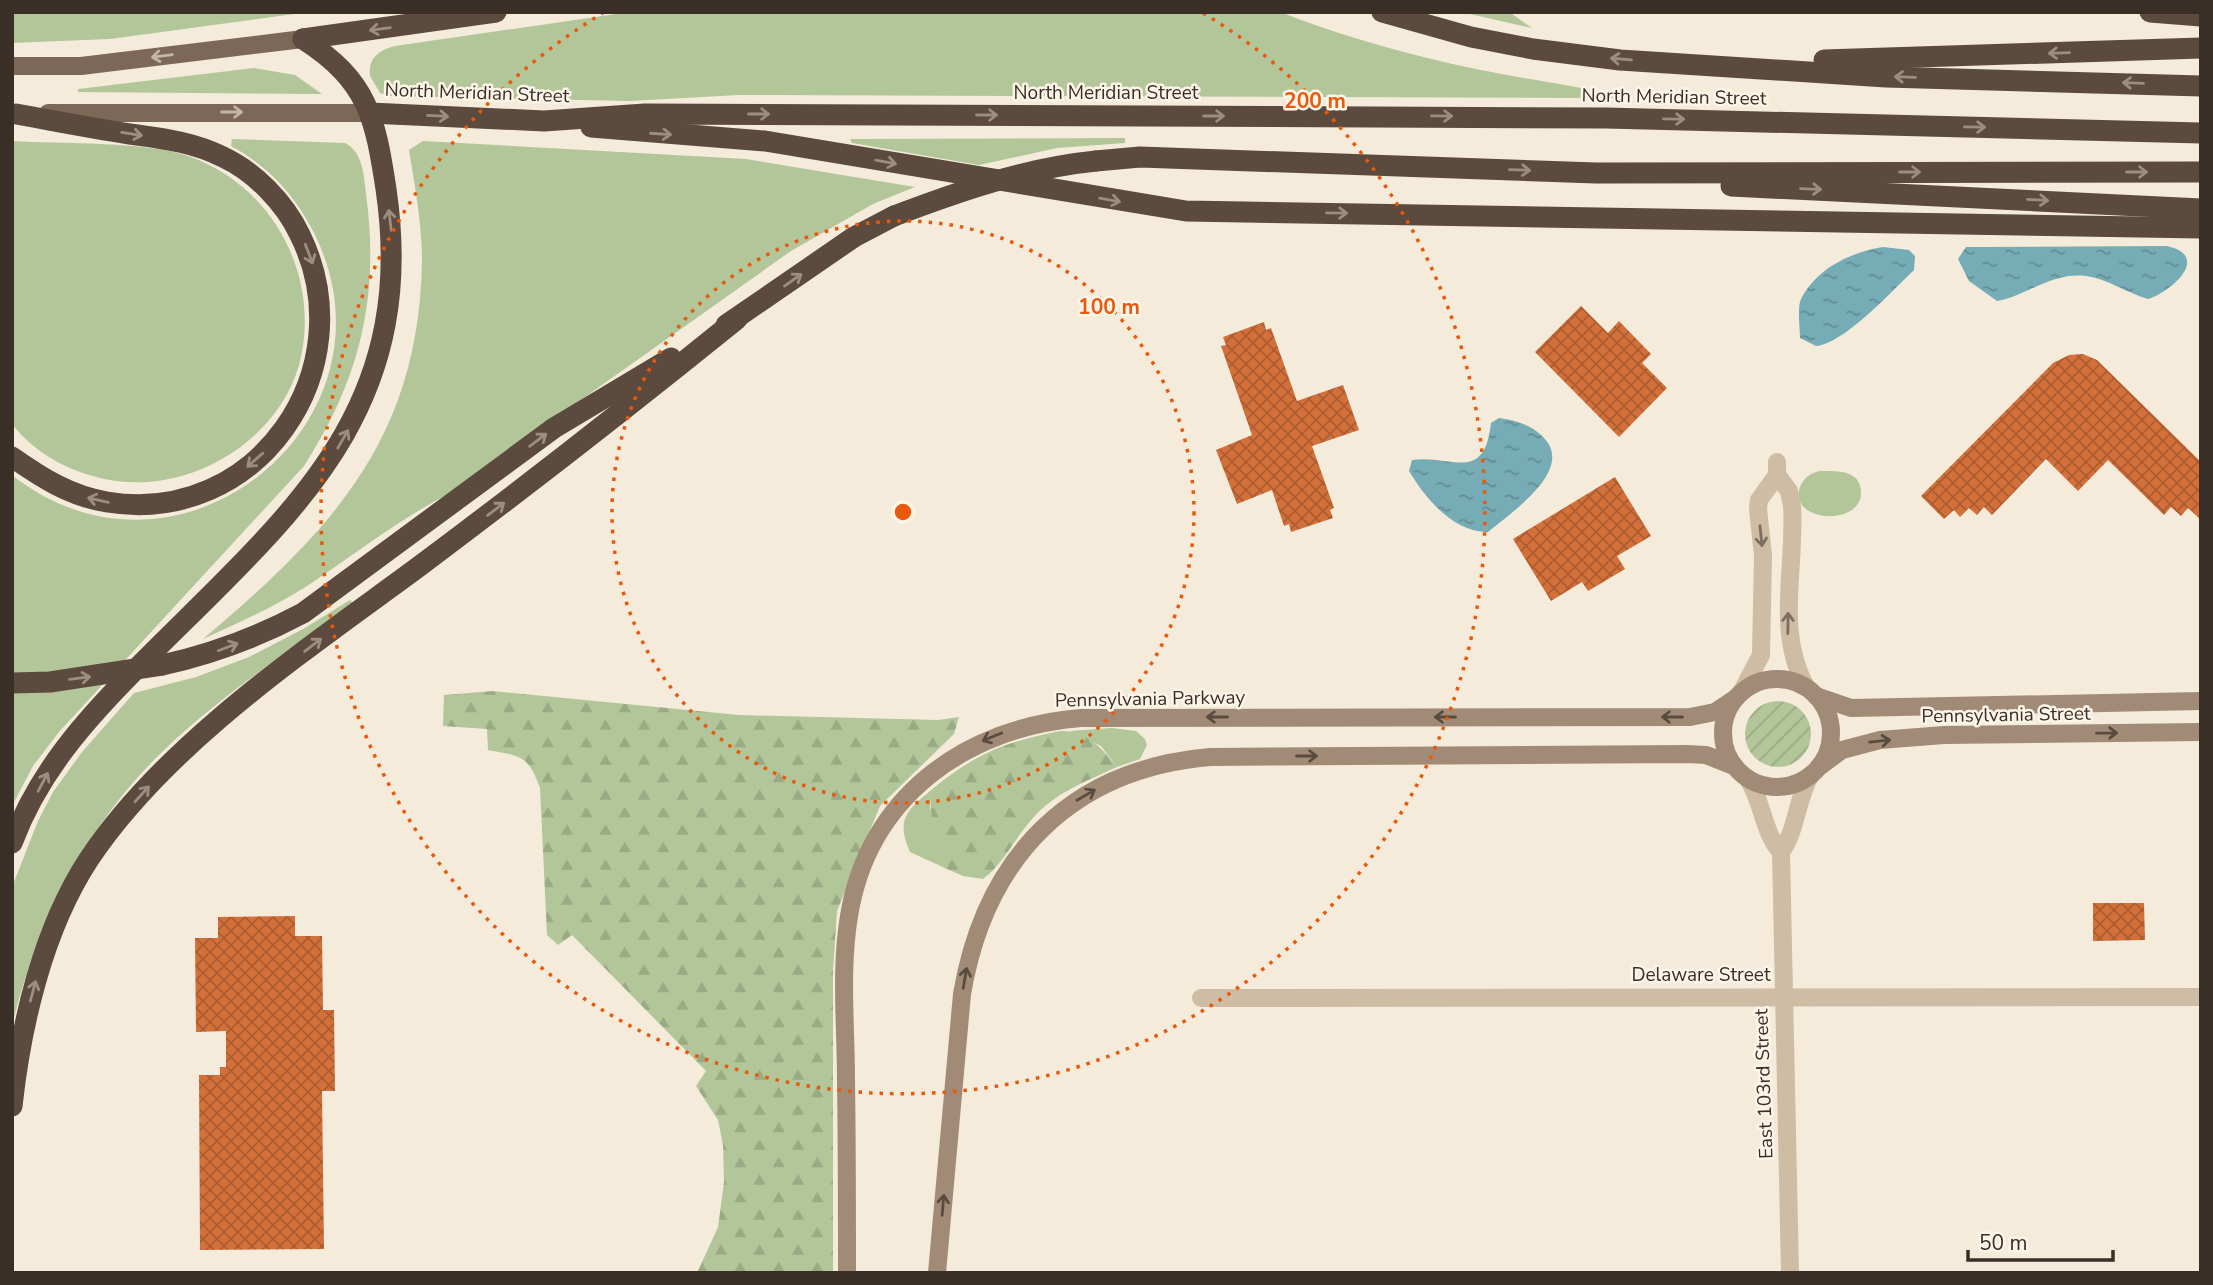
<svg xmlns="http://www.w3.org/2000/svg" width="2213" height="1285" font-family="'Nunito Sans',sans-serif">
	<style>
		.grass { fill: #b2c699 }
		.forest { fill: url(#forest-firs) }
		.garden { fill: url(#garden-furrows) }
		.water { fill: url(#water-ripples) }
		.building { fill: url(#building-cross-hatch) }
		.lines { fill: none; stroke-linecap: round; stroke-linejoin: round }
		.minor { stroke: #cebca5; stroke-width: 18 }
		.secondary { stroke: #a28b76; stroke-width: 18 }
		.primary { stroke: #7d6857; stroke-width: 18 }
		.motorway { stroke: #5b4a3d; stroke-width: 21 }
		.motorway-bridge { stroke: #5b4a3d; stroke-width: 21 }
		.oneway { stroke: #9b8e81 }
		.oneway2 { stroke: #c3b6a7 }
		.oneway3 { stroke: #7c6e60 }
		.oneway4 { stroke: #584b3f }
		.ring { fill: none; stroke: #e8590c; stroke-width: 3.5; stroke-dasharray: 3.5 7 }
		.labels { text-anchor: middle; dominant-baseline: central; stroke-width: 5; stroke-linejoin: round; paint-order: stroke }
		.street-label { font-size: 19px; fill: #392f27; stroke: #fcf5e8 }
		.centre { fill: #e8590c; stroke: #fcf5e8; stroke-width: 3.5 }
		.ring-label { font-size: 21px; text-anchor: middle; font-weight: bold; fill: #e8590c; stroke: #fcf5e8; stroke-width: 5; stroke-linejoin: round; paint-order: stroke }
	</style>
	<defs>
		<pattern id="forest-firs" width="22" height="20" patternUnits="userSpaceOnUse" patternTransform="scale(1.75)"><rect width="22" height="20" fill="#b2c699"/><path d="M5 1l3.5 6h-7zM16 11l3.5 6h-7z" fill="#9aaa84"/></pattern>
		<pattern id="garden-furrows" width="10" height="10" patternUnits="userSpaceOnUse" patternTransform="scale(1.75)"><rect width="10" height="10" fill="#b2c699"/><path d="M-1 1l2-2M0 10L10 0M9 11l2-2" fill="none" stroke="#9aaa84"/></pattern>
		<pattern id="water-ripples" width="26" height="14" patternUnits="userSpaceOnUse" patternTransform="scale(1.75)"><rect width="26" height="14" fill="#76acb5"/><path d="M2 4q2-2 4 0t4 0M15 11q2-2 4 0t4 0" fill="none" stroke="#628c93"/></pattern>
		<pattern id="building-cross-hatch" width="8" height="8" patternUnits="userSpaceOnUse" patternTransform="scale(1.75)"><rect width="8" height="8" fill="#d3703a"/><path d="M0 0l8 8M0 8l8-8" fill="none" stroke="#ac5c31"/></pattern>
	</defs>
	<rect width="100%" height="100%" fill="#f5ebdb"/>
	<g class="grass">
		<polygon points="12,12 309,12 110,39 12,43"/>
		<path d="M 630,12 L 1280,12 C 1352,40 1430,61 1507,75 C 1546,82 1584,87 1622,98 L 739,95 L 629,101 L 390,96 L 380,93 L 370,76 C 368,58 379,50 395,46 Z"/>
		<polygon points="1461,12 1509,12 1532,28"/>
		<polygon points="254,68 295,75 322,94 78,92 78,89"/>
		<polygon points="1125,138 1125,143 1057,148 979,165 852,143 850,139"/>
		<path d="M 232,139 L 345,143 C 363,152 364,176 366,194 C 380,297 360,379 304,466 L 59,732 L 33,766 L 12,806 L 12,475 C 180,608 408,420 314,233 C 295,195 268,166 231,146 Z"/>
		<path d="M 12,141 C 61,144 148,141 191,157 C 270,186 317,269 302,352 C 287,435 197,492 116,481 C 76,475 38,457 12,424 Z"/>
		<path d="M 423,141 L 746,159 L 915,187 L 873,204 L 791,251 L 448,494 C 397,521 352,556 304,588 C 272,608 238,623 203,639 C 332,530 419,439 422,261 C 422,224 415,187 409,150 Z"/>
		<path d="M 1820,471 C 1838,471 1862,470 1861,494 C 1859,527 1788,522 1800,487 C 1804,477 1811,473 1820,471 Z"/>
		<path d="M 350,600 L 353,603 C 288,652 218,697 160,754 C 86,826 36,925 12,1026 L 12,887 L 38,821 L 53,792 L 82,752 L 134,693 L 196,677 L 249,657 L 303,629 Z"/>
		<polygon points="1112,728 1136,731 1145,739 1147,745 1140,759 1117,767 1101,746 1070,731"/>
		<path d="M 930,791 L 930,808 L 947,869 L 910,852 C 896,820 906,811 930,791 Z"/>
	</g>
	<g class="forest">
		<path d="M 493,691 L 739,715 L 938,720 L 959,717 L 954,734 L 880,806 L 837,911 L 833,971 L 833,1273 L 697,1273 L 718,1227 L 724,1182 L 723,1145 L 718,1120 L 696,1086 L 706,1071 L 572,935 L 558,945 L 547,935 L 540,788 C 528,755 521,756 488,750 L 487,729 L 443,726 L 444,695 Z"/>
		<path d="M 1061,731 C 1086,730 1103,749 1117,767 C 1087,781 1054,793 1032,819 C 1015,838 1004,863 983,879 L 963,876 L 947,869 C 936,842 930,819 930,791 C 973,755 1006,741 1061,731 Z"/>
	</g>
	<circle class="garden" cx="1778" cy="734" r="33"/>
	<g class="water">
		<path d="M 2167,246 C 2212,256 2171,292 2148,299 C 2127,293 2108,279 2086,276 C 2051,272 2027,296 1997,301 L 1969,281 L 1958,259 L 1966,247 L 1975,247 Z"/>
		<path d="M 1883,247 L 1909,250 L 1915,256 L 1914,270 C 1893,290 1844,344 1816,346 L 1800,338 C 1800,327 1797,308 1801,299 C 1817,268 1851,252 1883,247 Z"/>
		<path d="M 1499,418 C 1517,421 1530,424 1543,437 C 1576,469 1512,512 1488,532 C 1453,532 1426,499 1409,471 L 1412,460 C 1451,454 1484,485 1491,423 Z"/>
	</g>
	<g class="building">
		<polygon points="1581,306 1608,333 1619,321 1651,354 1642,363 1667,388 1619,437 1535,352"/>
		<polygon points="1264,322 1266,330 1271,328 1297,401 1343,385 1359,430 1312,446 1334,508 1330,510 1333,518 1291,532 1289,524 1284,526 1272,490 1237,504 1216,450 1252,435 1221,346 1226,345 1223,337"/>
		<polygon points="2083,354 2097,360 2201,462 2201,520 2188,508 2181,516 2171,507 2164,515 2108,460 2078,491 2046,459 1992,515 1984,507 1977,515 1969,508 1960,517 1954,510 1944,519 1921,496 2053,363 2069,355"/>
		<polygon points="1615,477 1651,536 1617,556 1625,569 1588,591 1582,582 1551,601 1513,539"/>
		<polygon points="2093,903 2144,903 2145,940 2093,941"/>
		<polygon points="295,916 295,936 322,936 323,1010 334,1010 335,1091 322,1091 324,1249 200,1250 199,1075 220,1075 220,1067 226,1067 226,1031 196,1032 195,938 218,938 218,917"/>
	</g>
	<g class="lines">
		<g class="minor">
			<path d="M 1777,475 L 1789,491 L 1792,506 C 1796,568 1775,631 1806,687"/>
			<polyline points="1741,693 1761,655 1763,555 1758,509 1759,500 1777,475 1777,462"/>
			<path d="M 1748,779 C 1763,802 1763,833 1781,852"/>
			<polyline points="1201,998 2201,997"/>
			<path d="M 1790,1273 L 1781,852 C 1797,830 1796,801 1810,776"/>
		</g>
		<g class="secondary">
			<circle cx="1777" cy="733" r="54"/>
			<polyline points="1816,696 1851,708 2201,701"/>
			<polyline points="1819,767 1842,750 1880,740 1944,735 2201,732"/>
			<path d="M 847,1273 C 847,1209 847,1145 846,1081 C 846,1026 840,970 849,916 C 868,797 966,727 1081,718 L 1690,717 L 1715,712 L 1736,698"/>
			<path d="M 937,1273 L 962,994 C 985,858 1070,769 1210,757 L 1686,754 L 1706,755 L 1734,766"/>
		</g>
		<g class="primary">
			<polyline points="12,66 81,66 303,39"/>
			<polyline points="48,113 370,113"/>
		</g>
		<g class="motorway">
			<polyline points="1382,12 1471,37 1533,49 1620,60 1886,77 2201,86"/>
			<polyline points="2150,12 2201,16"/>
			<polyline points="303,39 496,12"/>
			<polyline points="1824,60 2201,48"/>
			<polyline points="370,113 544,121 645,114 1606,118 2201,133"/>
			<polyline points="591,127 765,141 1186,211 2201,228"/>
			<polyline points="1096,161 1140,157 1596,173 2201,172"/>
			<polyline points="1731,186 2201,209"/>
			<polyline points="726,325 854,237 894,216"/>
			<path d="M 12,457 C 42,478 70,496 107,502 C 257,527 366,369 300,235 C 285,203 255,172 223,157 C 195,143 167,139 137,135 C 96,129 56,121 16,114"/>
			<path d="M 162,665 C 212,654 258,637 303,613 L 554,428 L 671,358"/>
			<path d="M 12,843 C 38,773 86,719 137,668 C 282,521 420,419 386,189 C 375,117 368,81 303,39"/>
			<path d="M 12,1106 C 21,1024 43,929 89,859 C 167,742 309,648 421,565 C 528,485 633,403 737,319"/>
		</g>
		<g class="motorway-bridge">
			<path d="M 894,216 C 960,191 1026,168 1096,161"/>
			<polyline points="12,683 50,682 162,665"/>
		</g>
	</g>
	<defs><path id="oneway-shaft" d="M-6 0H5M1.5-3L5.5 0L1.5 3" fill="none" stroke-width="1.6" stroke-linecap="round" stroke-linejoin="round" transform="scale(1.75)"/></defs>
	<g class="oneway">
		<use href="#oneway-shaft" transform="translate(380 29) rotate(172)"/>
		<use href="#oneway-shaft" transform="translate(2059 53) rotate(178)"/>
		<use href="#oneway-shaft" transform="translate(1621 59) rotate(-175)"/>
		<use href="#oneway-shaft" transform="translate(1905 77) rotate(-178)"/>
		<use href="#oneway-shaft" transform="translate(2133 83) rotate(-178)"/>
		<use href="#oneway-shaft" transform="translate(759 114)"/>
		<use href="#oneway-shaft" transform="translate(987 115)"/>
		<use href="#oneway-shaft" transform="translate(438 116) rotate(3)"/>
		<use href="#oneway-shaft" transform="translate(1214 116)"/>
		<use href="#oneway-shaft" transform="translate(1442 116) rotate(1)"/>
		<use href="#oneway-shaft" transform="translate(1674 119) rotate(1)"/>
		<use href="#oneway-shaft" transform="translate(1975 127) rotate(1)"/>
		<use href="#oneway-shaft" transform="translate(132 134) rotate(9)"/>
		<use href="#oneway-shaft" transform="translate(661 134) rotate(4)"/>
		<use href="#oneway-shaft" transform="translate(886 162) rotate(10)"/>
		<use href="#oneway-shaft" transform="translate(1520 170) rotate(2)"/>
		<use href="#oneway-shaft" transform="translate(1910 172)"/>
		<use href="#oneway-shaft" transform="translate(2137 172)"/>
		<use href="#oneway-shaft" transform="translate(1811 189) rotate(2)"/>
		<use href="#oneway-shaft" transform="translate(1110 200) rotate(10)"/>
		<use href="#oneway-shaft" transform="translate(2038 200) rotate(3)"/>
		<use href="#oneway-shaft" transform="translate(1337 213) rotate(1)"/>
		<use href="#oneway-shaft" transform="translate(390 220) rotate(-97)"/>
		<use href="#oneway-shaft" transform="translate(309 254) rotate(69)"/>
		<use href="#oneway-shaft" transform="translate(793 280) rotate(-35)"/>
		<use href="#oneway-shaft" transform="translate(343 439) rotate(-60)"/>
		<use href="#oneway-shaft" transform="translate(538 440) rotate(-37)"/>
		<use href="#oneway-shaft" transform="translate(255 460) rotate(139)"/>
		<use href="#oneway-shaft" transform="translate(98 500) rotate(-167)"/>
		<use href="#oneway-shaft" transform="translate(496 509) rotate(-37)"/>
		<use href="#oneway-shaft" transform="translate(313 645) rotate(-37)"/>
		<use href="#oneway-shaft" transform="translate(228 647) rotate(-21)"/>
		<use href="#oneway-shaft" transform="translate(80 678) rotate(-7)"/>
		<use href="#oneway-shaft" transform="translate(43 782) rotate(-62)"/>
		<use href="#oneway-shaft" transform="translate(142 794) rotate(-48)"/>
		<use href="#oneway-shaft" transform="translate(33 991) rotate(-75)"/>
	</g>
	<g class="oneway2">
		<use href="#oneway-shaft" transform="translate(162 56) rotate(173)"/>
		<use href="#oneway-shaft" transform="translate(232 112)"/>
	</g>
	<g class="oneway3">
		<use href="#oneway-shaft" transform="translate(1761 536) rotate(84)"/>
		<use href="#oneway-shaft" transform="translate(1788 623) rotate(-89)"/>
	</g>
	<g class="oneway4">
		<use href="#oneway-shaft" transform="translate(1217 717) rotate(180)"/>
		<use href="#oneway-shaft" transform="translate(1445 717) rotate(180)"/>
		<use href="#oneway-shaft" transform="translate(1672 717) rotate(180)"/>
		<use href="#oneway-shaft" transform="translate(2107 733) rotate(-1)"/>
		<use href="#oneway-shaft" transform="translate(992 737) rotate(158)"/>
		<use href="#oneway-shaft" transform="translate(1880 741) rotate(-6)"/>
		<use href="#oneway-shaft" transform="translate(1307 756)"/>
		<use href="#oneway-shaft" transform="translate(1086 795) rotate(-30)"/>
		<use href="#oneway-shaft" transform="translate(965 978) rotate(-80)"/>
		<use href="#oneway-shaft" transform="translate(943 1205) rotate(-85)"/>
	</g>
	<g class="ring">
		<circle cx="903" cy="512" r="291"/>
		<path d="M1203 13A582 582 0 1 1 603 13"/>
	</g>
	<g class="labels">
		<g class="street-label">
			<text transform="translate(477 93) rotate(2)">North Meridian Street</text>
			<text x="1106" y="93">North Meridian Street</text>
			<text transform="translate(1674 97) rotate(1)">North Meridian Street</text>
			<text transform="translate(1150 699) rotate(-1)">Pennsylvania Parkway</text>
			<text transform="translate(2006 715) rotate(-1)">Pennsylvania Street</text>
			<text x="1701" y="975">Delaware Street</text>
			<text transform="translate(1764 1084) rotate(-92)">East 103rd Street</text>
		</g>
	</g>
	<circle cx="903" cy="512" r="10" class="centre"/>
	<g class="ring-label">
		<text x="1315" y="108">200 m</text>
		<text x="1109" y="314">100 m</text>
	</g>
	<rect width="2213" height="1285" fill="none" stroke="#392f27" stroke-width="28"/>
	<path d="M1968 1250v10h145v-10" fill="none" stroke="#392f27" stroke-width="3.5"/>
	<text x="1979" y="1250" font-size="21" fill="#392f27" stroke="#fcf5e8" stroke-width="5" paint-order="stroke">50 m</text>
</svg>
